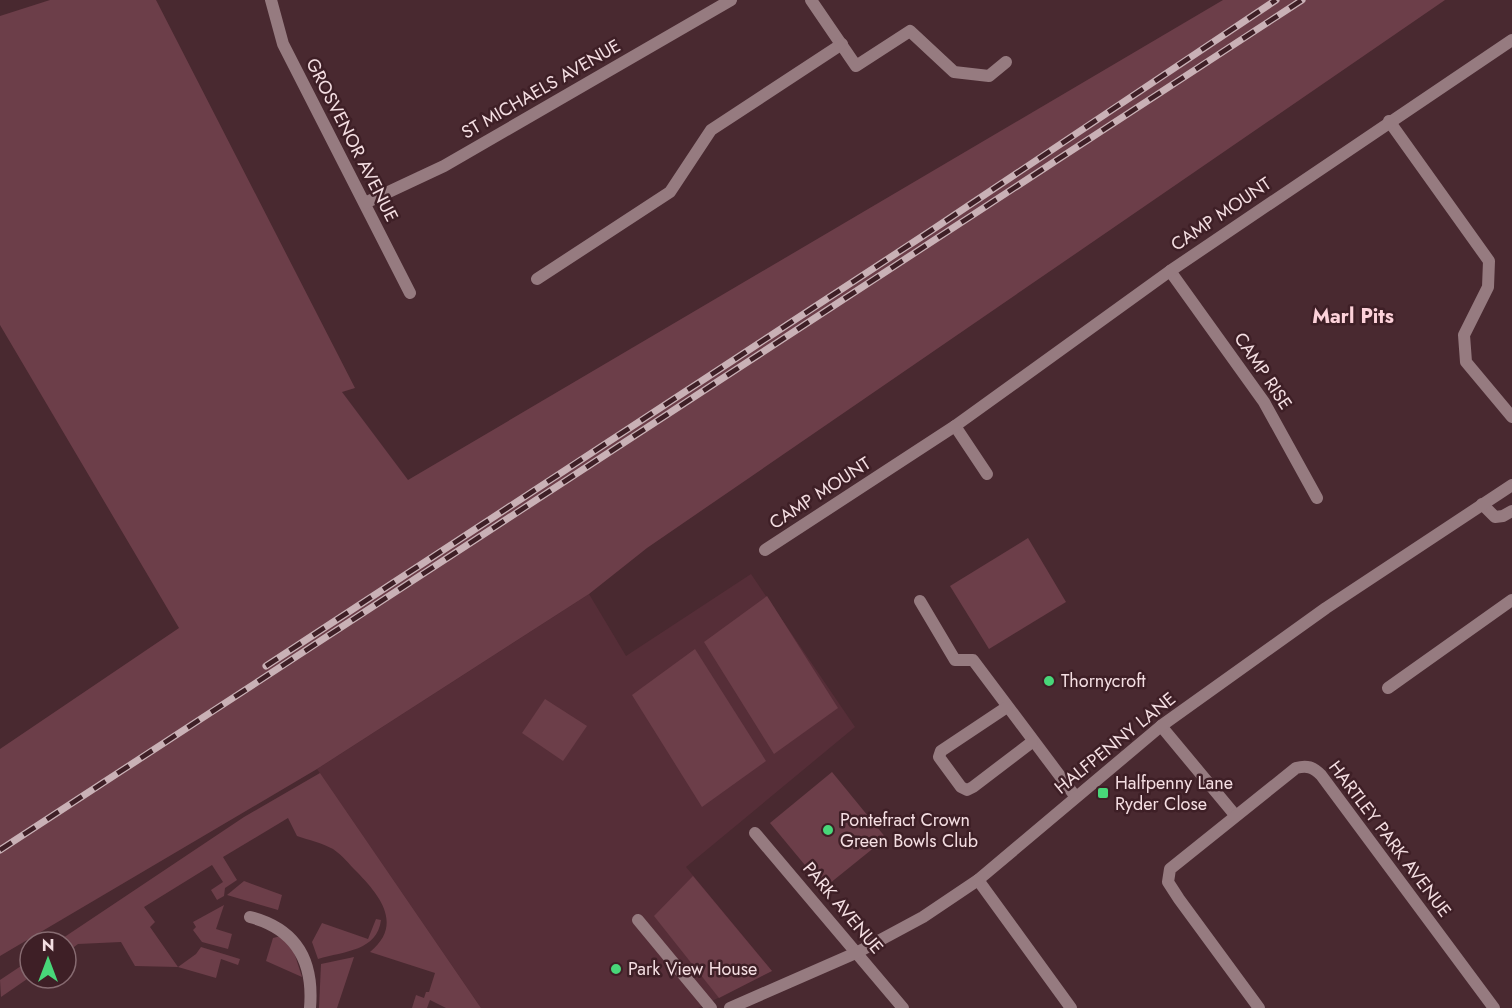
<svg xmlns="http://www.w3.org/2000/svg" width="1512" height="1008" font-family="Jost,sans-serif">
	<style>
		.built { fill: #562e38 }
		.green { fill: #6c3e49 }
		.lines { fill: none; stroke-linecap: round; stroke-linejoin: round }
		.street { stroke: #967b80; stroke-width: 12 }
		.rail-casing { stroke: #c9b1b6; stroke-width: 7 }
		.rail { stroke: #3e1f26; stroke-width: 4.5; stroke-dasharray: 14; stroke-linecap: butt }
		.poi-dot { fill: #48d779; stroke: #3e1f26; stroke-width: 2 }
		.labels { text-anchor: middle; dominant-baseline: central; stroke-width: 5; stroke-linejoin: round; paint-order: stroke }
		.street-label { font-size: 18px; fill: #f4dee2; stroke: #3e1f26 }
		.poi-label { font-size: 18px; fill: #f4dee2; stroke: #3e1f26; text-anchor: start }
		.neighbourhood-label { font-size: 20px; font-weight: bold; fill: #fdd2da; stroke: #3e1f26 }
	</style>
	<rect width="100%" height="100%" fill="#492930"/>
	<polygon class="built" points="751,574 855,727 686,867 772,971 698,1008 481,1008 317,769 589,594 626,656"/>
	<g class="green">
		<polygon points="50,0 156,0 355,388 342,392 408,480 1223,0 1445,0 647,548 589,594 317,769 0,956 0,749 179,628 0,325 0,16"/>
		<polygon points="1028,538 1066,602 989,649 950,586"/>
		<polygon points="767,596 838,708 774,754 704,642"/>
		<polygon points="695,649 766,761 702,807 632,695"/>
		<polygon points="545,699 587,726 563,761 522,733"/>
		<polygon points="832,772 886,838 824,888 770,823"/>
		<path d="M 320,773 L 481,1008 L 446,1008 L 430,1000 L 427,1008 L 412,1008 L 416,995 L 424,998 L 426,992 L 429,992 L 435,973 L 370,952 C 404,924 379,895 357,872 C 349,864 342,855 333,849 C 322,843 309,840 297,836 L 288,818 L 223,857 L 237,880 L 225,888 L 224,896 L 217,900 L 211,890 L 223,882 L 212,865 L 144,907 L 155,922 L 150,927 L 178,967 L 196,954 L 201,947 L 240,959 L 238,965 L 221,959 L 216,978 L 178,967 L 135,966 L 121,942 L 78,944 L 66,953 L 66,942 L 57,942 L 244,817 Z"/>
		<polygon points="693,876 772,971 719,998 654,916"/>
		<polygon points="244,881 282,895 278,910 227,895"/>
		<polygon points="224,905 216,929 232,934 228,949 202,942 193,930 196,927 193,922"/>
		<path d="M 376,919 L 381,920 C 377,951 345,951 318,959 L 312,942 L 322,923 L 368,939 Z"/>
		<polygon points="277,937 283,937 294,952 302,977 266,961 273,938"/>
		<polygon points="354,957 337,1008 319,1008 321,964"/>
		<polygon points="30,960 30,977 1,997 0,980"/>
	</g>
	<g class="lines">
		<g class="street">
			<polyline points="271,0 283,44 410,293"/>
			<polyline points="811,0 856,66 910,31 954,72 989,76 1006,62"/>
			<polyline points="1389,121 1489,261 1488,287 1464,335 1466,362 1512,417"/>
			<polyline points="365,203 444,166 731,0"/>
			<polyline points="1170,271 1264,402 1317,498"/>
			<polyline points="537,279 670,192 711,130 842,44"/>
			<polyline points="955,426 987,474"/>
			<polyline points="1482,504 1495,517 1503,516 1512,511"/>
			<polyline points="765,550 955,426 1170,271 1512,40"/>
			<polyline points="920,601 955,660 973,660 1075,796"/>
			<polyline points="1388,688 1512,600"/>
			<polyline points="1007,707 941,751 939,757 961,787 967,790 973,787 1032,742"/>
			<polyline points="1161,726 1235,815"/>
			<polyline points="755,833 903,1008"/>
			<polyline points="978,880 1071,1008"/>
			<path d="M 250,917 C 296,929 314,961 310,1008"/>
			<polyline points="638,920 711,1008"/>
			<polyline points="730,1008 858,952 923,917 978,880 1161,726 1326,608 1512,485"/>
			<path d="M 1259,1008 L 1179,899 L 1168,882 L 1170,869 L 1296,768 C 1307,765 1313,767 1321,775 L 1494,1008"/>
		</g>
		<g class="rail-casing">
			<g id="rail">
				<polyline points="266,666 932,230 1276,0"/>
				<polyline points="0,850 1302,0"/>
			</g>
		</g>
		<use href="#rail" class="rail"/>
	</g>
	<g class="poi-dot">
		<circle cx="1049" cy="681" r="6"/>
		<rect x="1097" y="787" width="12" height="12" rx="3"/>
		<circle cx="828" cy="830" r="6"/>
		<circle cx="616" cy="969" r="6"/>
	</g>
	<g class="labels">
		<g class="street-label">
			<text transform="translate(541 89) rotate(-30)">ST MICHAELS AVENUE</text>
			<text transform="translate(352 140) rotate(63)">GROSVENOR AVENUE</text>
			<text transform="translate(1221 214) rotate(-34)">CAMP MOUNT</text>
			<text transform="translate(1263 371) rotate(56)">CAMP RISE</text>
			<text transform="translate(820 493) rotate(-33)">CAMP MOUNT</text>
			<text transform="translate(1115 743) rotate(-39)">HALFPENNY LANE</text>
			<text transform="translate(1390 839) rotate(53)">HARTLEY PARK AVENUE</text>
			<text transform="translate(843 908) rotate(50)">PARK AVENUE</text>
		</g>
		<g class="poi-label">
			<text x="1061" y="681">Thornycroft</text>
			<text x="1115" y="783">Halfpenny Lane<tspan x="1115" dy="21">Ryder Close</tspan></text>
			<text x="840" y="820">Pontefract Crown<tspan x="840" dy="21">Green Bowls Club</tspan></text>
			<text x="628" y="969">Park View House</text>
		</g>
		<g class="neighbourhood-label">
			<text x="1353" y="316">Marl Pits</text>
		</g>
	</g>
	<g transform="translate(48 960)"><circle r="28" fill="#3e1f26" stroke="#876b71" stroke-width="1.5"/>
	<path d="M0-4.5L10 22L0 15L-10 22Z" fill="#48d779"/>
	<text y="-9" font-size="16" font-weight="bold" text-anchor="middle" fill="#f4dee2">N</text>
	</g>
</svg>
